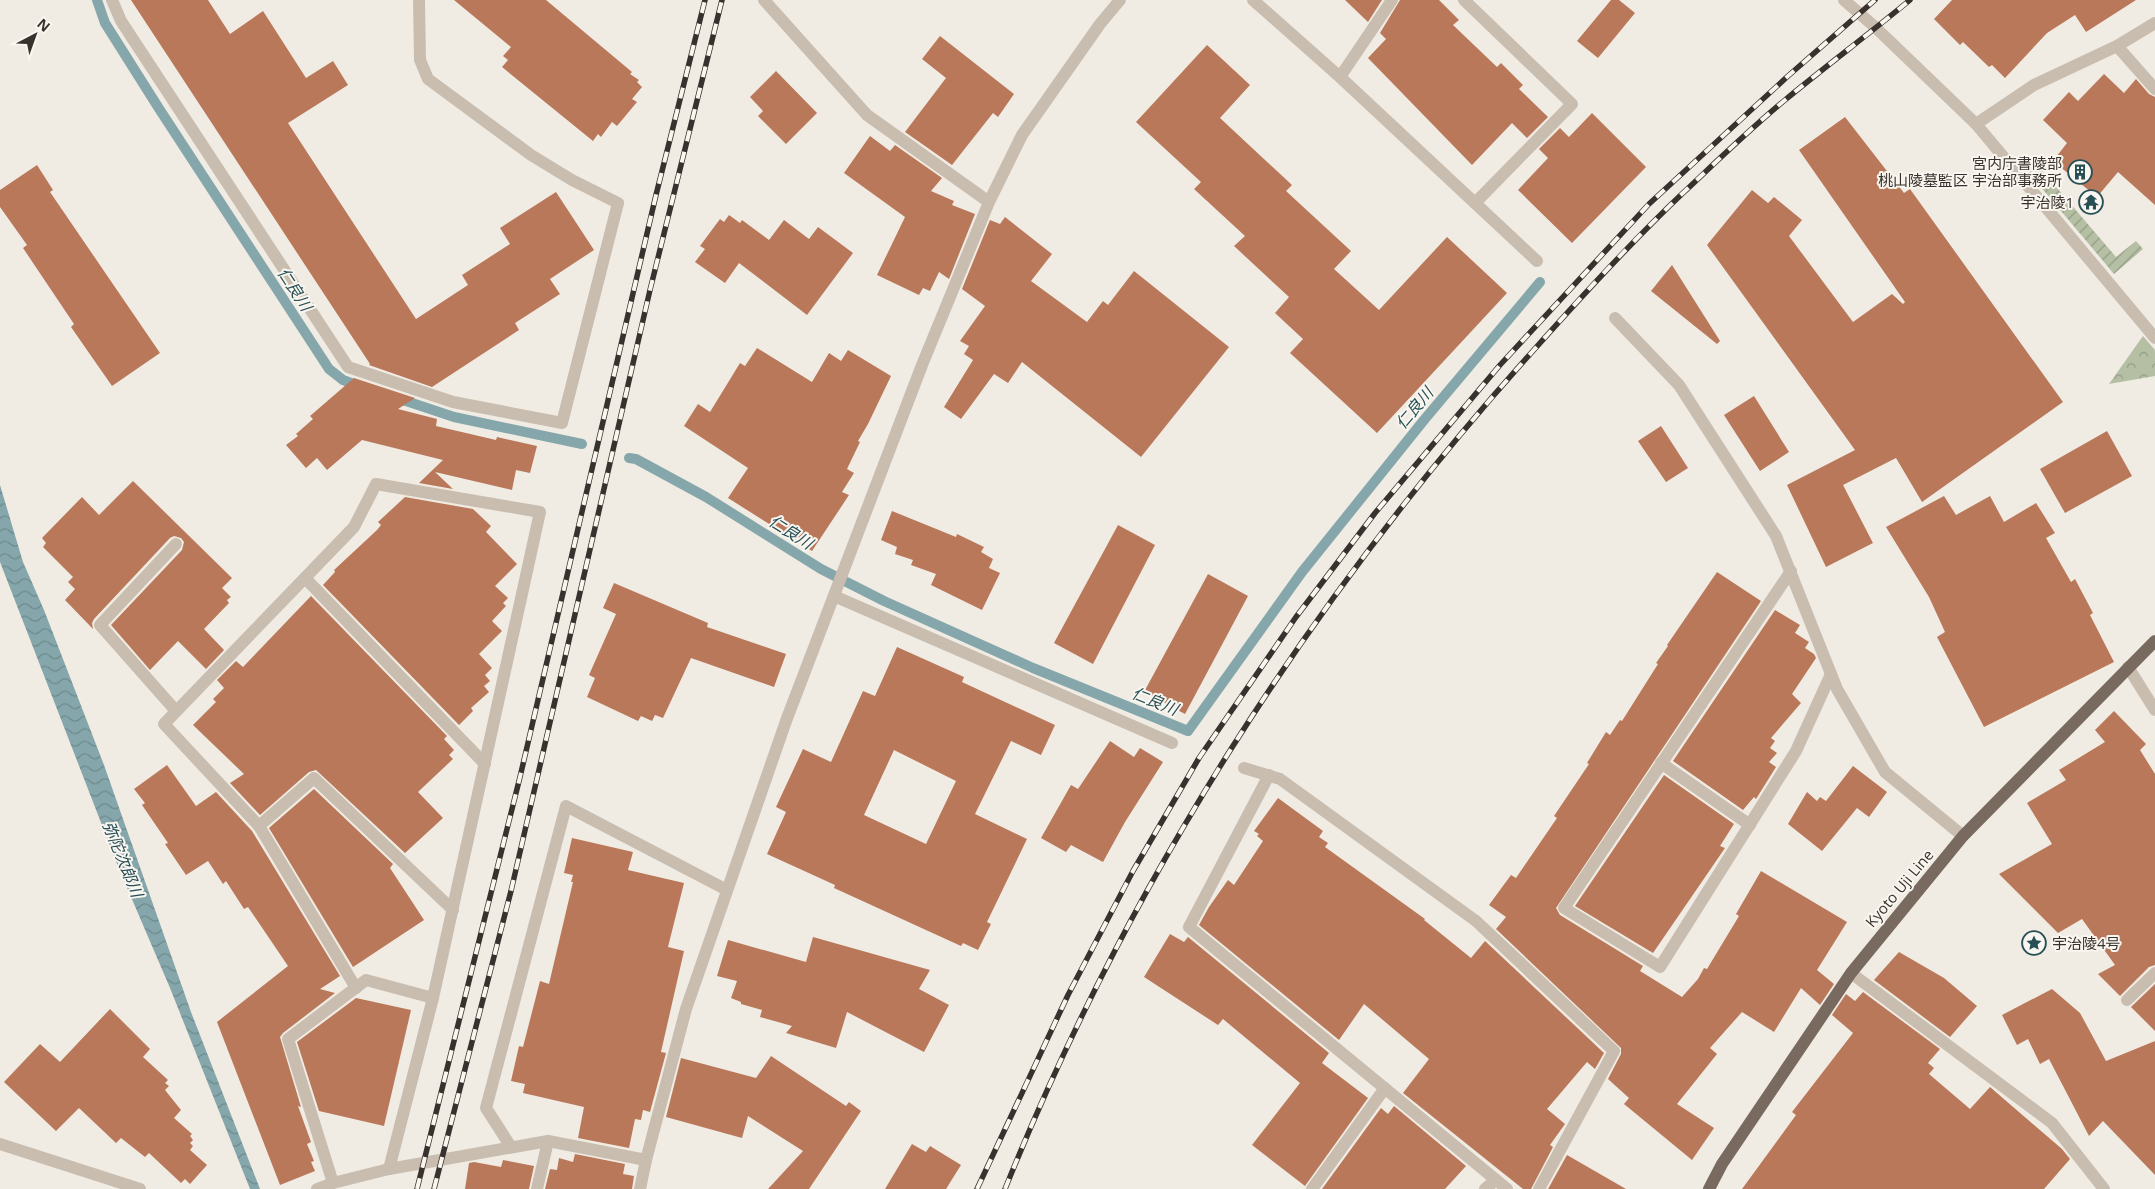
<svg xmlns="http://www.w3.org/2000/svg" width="2155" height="1189" font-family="'Open Sans','Noto Sans JP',sans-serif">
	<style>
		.park { fill: url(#park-crowns) }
		.garden { fill: url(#garden-furrows) }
		.water { fill: url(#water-waves) }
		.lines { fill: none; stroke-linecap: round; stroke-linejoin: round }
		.stream { stroke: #85a7ac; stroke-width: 10 }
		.building { fill: #b9785a; fill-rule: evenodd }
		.minor { stroke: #c9bdb0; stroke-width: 12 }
		.primary { stroke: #796a60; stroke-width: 12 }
		.rail-casing { stroke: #39312d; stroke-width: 5.5 }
		.rail { stroke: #f9f5ef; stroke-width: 4; stroke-dasharray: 11; stroke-linecap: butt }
		.labels { text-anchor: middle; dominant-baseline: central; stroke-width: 4; stroke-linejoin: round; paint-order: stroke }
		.poi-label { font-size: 15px; fill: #39312d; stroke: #f9f5ef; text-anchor: end }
		.street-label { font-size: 15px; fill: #39312d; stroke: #f9f5ef }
		.water-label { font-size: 16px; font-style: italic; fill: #264f56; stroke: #f9f5ef }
	</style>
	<defs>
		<pattern id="park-crowns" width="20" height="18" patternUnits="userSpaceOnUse" patternTransform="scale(1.25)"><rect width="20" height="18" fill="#b4bfa4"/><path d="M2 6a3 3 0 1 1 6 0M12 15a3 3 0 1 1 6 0" fill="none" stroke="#939c86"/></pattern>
		<pattern id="garden-furrows" width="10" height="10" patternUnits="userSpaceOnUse" patternTransform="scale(1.25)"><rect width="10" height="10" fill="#b4bfa4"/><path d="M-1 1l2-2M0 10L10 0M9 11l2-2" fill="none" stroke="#939c86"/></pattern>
		<pattern id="water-waves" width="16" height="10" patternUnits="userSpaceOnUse" patternTransform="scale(1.25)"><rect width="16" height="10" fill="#85a7ac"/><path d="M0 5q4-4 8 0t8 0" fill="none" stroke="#6e898c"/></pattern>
	</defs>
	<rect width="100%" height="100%" fill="#f1ece3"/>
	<polygon class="park" points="2143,336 2155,350 2155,376 2109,384"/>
	<polygon class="garden" points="2033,160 2116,257 2136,241 2143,249 2114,274 2024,167"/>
	<polygon class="water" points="0,485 23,562 44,610 104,765 191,1012 260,1189 250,1189 170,988 119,869 0,562"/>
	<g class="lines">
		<g class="stream">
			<polyline points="97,0 105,23 158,107 329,369 343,380 362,387"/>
			<polyline points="397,398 454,417 582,444"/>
			<polyline points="629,458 636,459 706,497 821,569 884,601 1033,668 1188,731 1302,572 1424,420 1540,282"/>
		</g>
	</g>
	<g class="building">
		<polygon points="131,0 208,0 230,34 263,11 306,78 333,61 348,85 288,123 416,319 468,285 462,275 510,244 500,228 556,192 594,250 550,279 560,294 515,323 519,330 432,387 369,365 370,364"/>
		<polygon points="454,0 546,0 632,72 630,74 639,80 637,82 642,87 632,99 637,102 617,126 612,122 601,137 598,134 593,141 502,67 508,60 503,56 511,47"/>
		<polygon points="1345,0 1382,0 1368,22"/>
		<polygon points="1400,0 1439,0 1459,20 1453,25 1497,67 1501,63 1523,85 1519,89 1548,117 1527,138 1512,123 1472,165 1368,58 1386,39 1380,33"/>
		<polygon points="1611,0 1619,0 1635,13 1598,58 1577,41"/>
		<polygon points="1952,0 2136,0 2086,32 2075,15 2047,33 2005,78 1992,65 1989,67 1963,42 1960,45 1934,19"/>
		<polygon points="940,36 1014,94 998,117 993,113 952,165 905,132 946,78 922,59"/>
		<polygon points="1207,45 1250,85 1220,118 1292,185 1286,191 1351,251 1334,269 1379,310 1447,237 1507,293 1377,433 1290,353 1303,339 1275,313 1289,297 1234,246 1245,236 1194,189 1201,182 1136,122"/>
		<polygon points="776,71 817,113 786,144 758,116 763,111 750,97"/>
		<polygon points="2104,74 2124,93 2136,79 2149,94 2155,97 2155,205 2118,172 2097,197 2053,161 2067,143 2043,120 2069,92 2078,101"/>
		<polygon points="1592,113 1646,167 1572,243 1518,190 1548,158 1539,149 1560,128 1569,137"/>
		<polygon points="1845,117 1904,193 1910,189 2063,402 1922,502 1896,458 1843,485 1873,543 1826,567 1787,485 1855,450 1707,245 1752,190 1768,203 1774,197 1802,220 1789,236 1853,322 1892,294 1903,304 1905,302 1799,150"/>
		<polygon points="870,136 890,151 895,145 942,178 931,191 954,201 952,205 975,214 949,279 939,272 930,291 923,288 919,295 877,275 905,217 844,173"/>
		<polygon points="37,165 53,190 50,192 160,353 112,386 71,327 74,324 23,248 27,245 0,207 0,190"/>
		<polygon points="729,215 740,223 742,220 769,240 784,220 809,239 818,227 853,253 807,315 739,263 725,283 695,262 705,249 700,246 720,219 724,222"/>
		<polygon points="1005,217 1052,254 1031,281 1087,322 1103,301 1108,305 1134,271 1229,347 1141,457 1022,362 1008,383 994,374 961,419 944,407 973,360 964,354 969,346 960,341 985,306 962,289 990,220 1000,224"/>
		<polygon points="1672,265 1720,341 1717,344 1651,291"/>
		<polygon points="757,348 812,382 829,353 841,361 848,350 891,376 868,424 858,441 860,442 847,469 854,473 842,492 849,495 812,551 728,498 748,468 684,426 698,404 710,412 740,363 745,366"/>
		<polygon points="354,378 415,398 398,409 437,419 436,426 496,440 497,437 537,446 530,473 516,470 512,490 435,472 453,489 419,483 443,460 362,440 327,470 317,458 306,468 286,445 298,436 296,434 313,419 310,416"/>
		<polygon points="1754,396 1789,452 1760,471 1724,415"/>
		<polygon points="1661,426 1688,468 1666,482 1638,441"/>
		<polygon points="2107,431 2132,476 2065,513 2040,469"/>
		<polygon points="133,481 232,578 222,588 231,597 227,600 229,603 204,629 224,650 206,669 178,641 150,670 111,625 182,550 184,542 181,538 174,536 170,538 94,619 92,623 93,629 65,600 75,589 68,582 73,577 43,547 46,543 42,538 82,497 99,515"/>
		<polygon points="1944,496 1956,515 1990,496 2004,522 2036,503 2055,533 2046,538 2071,582 2075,579 2093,613 2090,615 2114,662 1984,727 1937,637 1945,632 1929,597 1886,527"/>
		<polygon points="405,497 473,509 491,526 486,532 517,564 495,586 508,598 503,603 506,606 492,621 502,631 479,654 492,668 485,675 490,681 484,686 489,692 471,708 473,711 459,725 323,585 335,572 334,570 377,530 381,525 378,522"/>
		<polygon points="892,511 956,537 957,534 984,547 981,552 993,559 989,568 1000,573 982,610 931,585 936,574 911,565 913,560 895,554 897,547 881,540"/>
		<polygon points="1118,525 1155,545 1093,664 1054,643"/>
		<polygon points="1717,572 1761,601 1556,908 1560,915 1643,966 1640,971 1682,997 1698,979 1704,968 1707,969 1739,916 1736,914 1761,871 1847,922 1817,970 1834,984 1820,1005 1801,988 1774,1032 1742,1012 1710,1048 1717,1054 1677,1104 1714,1128 1692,1160 1624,1104 1629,1098 1608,1079 1621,1054 1621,1048 1496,929 1506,917 1489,905 1511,875 1516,878 1557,818 1554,816 1589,764 1587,763 1606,732 1610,735 1620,720 1622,721 1658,664 1656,663 1668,646 1667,645"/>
		<polygon points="1208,574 1248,596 1185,714 1144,692"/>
		<polygon points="614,583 708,623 707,627 786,654 774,687 691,658 663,718 655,715 652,721 641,716 638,721 587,697 595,678 589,675 616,614 603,608"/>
		<polygon points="311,596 447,736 444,739 454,750 449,755 453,759 418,792 443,818 405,853 316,770 309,772 260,815 230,783 244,774 193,725 216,702 213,699 224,688 217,680 236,661 243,667"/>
		<polygon points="1775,610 1800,625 1795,633 1809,642 1805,648 1814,654 1816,658 1792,694 1801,703 1771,738 1775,741 1770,748 1777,753 1769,762 1776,767 1756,799 1754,797 1743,810 1673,761"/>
		<path d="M 897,647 L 964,677 L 962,682 L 1055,725 L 1041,755 L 1011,741 L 975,814 L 1027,839 L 987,922 L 991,924 L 978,950 L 963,943 L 961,946 L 834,888 L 835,885 L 767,854 L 786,812 L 776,807 L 803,749 L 831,762 L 863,691 L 875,696 ZM 894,750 L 956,781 L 926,844 L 864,815 Z"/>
		<polygon points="2114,711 2146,744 2140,750 2155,774 2155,965 2149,967 2120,996 2098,974 2115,965 2082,919 2058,933 1999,874 2052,844 2027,803 2066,780 2059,770 2105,742 2095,730"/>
		<polygon points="1110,741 1134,757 1140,748 1163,762 1125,822 1103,862 1071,845 1066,852 1041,838 1071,785 1078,789"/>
		<polygon points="167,765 196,806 216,792 252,831 340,976 320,989 335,993 283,1033 280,1037 301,1107 298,1106 311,1142 307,1144 314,1161 311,1162 315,1171 280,1185 217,1022 288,966 248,907 244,909 226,881 223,884 208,861 186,875 165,844 168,843 142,805 145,803 134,789"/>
		<polygon points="1853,766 1887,792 1869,817 1857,808 1822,851 1788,824 1807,792 1817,801 1820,797 1826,801"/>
		<polygon points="1664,775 1734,824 1720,846 1725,848 1653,953 1575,906"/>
		<polygon points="314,789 393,864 390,868 424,920 353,967 269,828"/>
		<polygon points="1278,798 1323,831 1319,837 1328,843 1325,847 1425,919 1424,920 1471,958 1485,941 1604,1053 1595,1069 1587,1062 1547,1109 1565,1124 1550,1145 1553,1147 1531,1189 1523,1189 1403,1093 1429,1059 1364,1004 1339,1040 1199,925 1209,907 1228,880 1234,885 1263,841 1257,836 1259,834 1254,831"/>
		<polygon points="572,838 633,852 628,870 684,883 668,947 684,951 661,1052 666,1053 650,1112 643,1110 641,1120 635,1119 629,1148 578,1138 584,1107 523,1093 525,1084 511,1081 519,1046 523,1047 540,981 549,984 573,882 571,882 573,875 564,873"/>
		<polygon points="1170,934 1184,942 1188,937 1329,1053 1322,1063 1368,1098 1305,1186 1252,1145 1300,1083 1223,1019 1218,1025 1144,977"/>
		<polygon points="813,937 930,970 919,989 949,1005 924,1052 847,1012 836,1048 786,1033 792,1026 760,1017 762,1010 741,1004 741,1002 731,998 737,981 717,976 728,940 806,962"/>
		<polygon points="1899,952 1944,978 1977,1006 1950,1037 1874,980"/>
		<polygon points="2155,984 2155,1031 2131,1007"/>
		<polygon points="2052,989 2080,1013 2106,1061 2155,1041 2155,1175 2103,1121 2089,1136 2049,1059 2040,1064 2028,1039 2017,1045 2002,1015"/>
		<polygon points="1863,992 1940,1049 1928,1063 1934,1068 1929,1074 1970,1109 1990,1087 2062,1149 2070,1159 2044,1189 1742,1189 1796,1115 1792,1112 1853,1033 1832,1015 1846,994 1855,1001"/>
		<polygon points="356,998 411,1010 384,1126 319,1111 297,1042"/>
		<polygon points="110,1009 150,1049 143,1057 168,1080 165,1083 169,1086 165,1090 181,1110 174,1118 192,1134 190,1136 193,1140 190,1143 193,1146 190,1150 207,1165 190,1184 185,1179 181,1183 149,1153 145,1157 121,1138 116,1143 79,1108 56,1131 4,1082 40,1044 60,1062"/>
		<polygon points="771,1056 846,1106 849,1102 861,1111 809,1189 768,1189 803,1151 748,1116 742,1138 666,1117 681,1058 756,1078"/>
		<polygon points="1394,1106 1466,1166 1445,1189 1322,1189 1381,1108 1388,1114"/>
		<polygon points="912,1144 926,1152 930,1146 961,1165 946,1189 885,1189"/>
		<polygon points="575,1154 625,1164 623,1174 634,1176 632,1189 545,1189 550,1169 557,1170 559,1158 573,1162"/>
		<polygon points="1567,1155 1626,1189 1548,1189"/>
		<polygon points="503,1160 534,1166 529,1189 465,1189 469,1163 474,1162 501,1167"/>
	</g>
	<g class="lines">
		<g class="minor">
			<polyline points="112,0 121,21 348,367 453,402 562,423 618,203 572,180 531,155 428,79 420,60 419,0"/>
			<polyline points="764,0 867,115 989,202"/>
			<polyline points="1253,0 1340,77 1537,261"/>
			<polyline points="1464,0 1572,104 1475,203"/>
			<polyline points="1844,0 1875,27 1976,124 2155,338"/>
			<polyline points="2117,46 2155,89"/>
			<polyline points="1340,77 1392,0"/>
			<polyline points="1976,124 2034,85 2117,46 2155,23"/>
			<polyline points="1615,318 1679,385 1776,536 1837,689 1885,772 1963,836"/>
			<polyline points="1791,571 1564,908 1660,967 1796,751 1831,674"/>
			<polyline points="305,578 485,764"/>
			<polyline points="834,596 1172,743"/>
			<polyline points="2128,667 2155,710"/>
			<polyline points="176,711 100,625 176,544"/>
			<polyline points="1661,763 1750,825"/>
			<polyline points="1244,768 1280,779 1476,921 1614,1051 1539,1189"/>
			<polyline points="1269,775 1189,927 1507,1189"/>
			<polyline points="259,826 314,778 453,910"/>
			<polyline points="1851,973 2052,1123 2104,1189"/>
			<polyline points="356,988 259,826 164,724 354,527 376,484 540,512 433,998 389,1169"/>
			<polyline points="2127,1000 2155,973"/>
			<polyline points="0,1144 140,1189"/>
			<polyline points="511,1147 486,1108 566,806 727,890"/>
			<polyline points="333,1183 288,1039 366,980 433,998"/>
			<polyline points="317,1189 333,1183 389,1169 548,1141 646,1160"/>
			<polyline points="537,1189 548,1141"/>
			<polyline points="640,1189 646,1160 686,1009 786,721 922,365 989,202 1022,135 1100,24 1120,0"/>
			<polyline points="1312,1189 1385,1088"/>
			<polyline points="1485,1189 1496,1180"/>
		</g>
		<polyline class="primary" points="1709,1189 1722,1164 1851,973 1963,836 2155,641"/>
		<g class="rail-casing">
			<g id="rail">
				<polyline points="417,1189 520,777 656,195 705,0"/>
				<polyline points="434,1189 511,891 650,290 722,0"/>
				<polyline points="977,1189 1068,995 1133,871 1199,758 1296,617 1375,513 1500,365 1649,204 1788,76 1875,0"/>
				<path d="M 1005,1189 C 1129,881 1311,598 1532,352 C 1581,297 1631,242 1684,192 C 1717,161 1750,129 1785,100 C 1826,66 1869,34 1910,0"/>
			</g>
		</g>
		<use href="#rail" class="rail"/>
	</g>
	<defs>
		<g id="building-ring" transform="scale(1.25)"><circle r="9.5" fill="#f9f5ef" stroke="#264f56" stroke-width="1.5"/><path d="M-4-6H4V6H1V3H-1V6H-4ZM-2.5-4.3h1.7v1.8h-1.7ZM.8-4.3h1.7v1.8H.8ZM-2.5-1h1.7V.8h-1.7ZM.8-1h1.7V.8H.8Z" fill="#264f56"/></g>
		<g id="temple-ring" transform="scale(1.25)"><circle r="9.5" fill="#f9f5ef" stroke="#264f56" stroke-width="1.5"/><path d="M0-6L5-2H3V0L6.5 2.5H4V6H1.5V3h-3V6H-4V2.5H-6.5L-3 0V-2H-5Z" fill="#264f56"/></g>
		<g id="sight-ring" transform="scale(1.25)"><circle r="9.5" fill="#f9f5ef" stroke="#264f56" stroke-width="1.5"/><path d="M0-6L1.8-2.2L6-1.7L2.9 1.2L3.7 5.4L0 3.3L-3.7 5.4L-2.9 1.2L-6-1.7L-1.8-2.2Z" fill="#264f56"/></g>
	</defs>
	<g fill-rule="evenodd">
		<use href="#building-ring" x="2080" y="172"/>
		<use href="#temple-ring" x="2091" y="202"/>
		<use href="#sight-ring" x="2034" y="943"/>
	</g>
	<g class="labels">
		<g class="poi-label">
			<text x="2062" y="163">宮内庁書陵部<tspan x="2062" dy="17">桃山陵墓監区 宇治部事務所</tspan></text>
			<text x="2074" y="202">宇治陵1</text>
			<text x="2052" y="943" text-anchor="start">宇治陵4号</text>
		</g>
		<g class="street-label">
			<text transform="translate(1899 888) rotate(-50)">Kyoto Uji Line</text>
		</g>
		<g class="water-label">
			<text transform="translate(295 289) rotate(57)">仁良川</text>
			<text transform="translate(1414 408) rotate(-50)">仁良川</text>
			<text transform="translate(791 532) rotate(32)">仁良川</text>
			<text transform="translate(1155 701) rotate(22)">仁良川</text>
			<text transform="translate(123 859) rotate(68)">弥陀次郎川</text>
		</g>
	</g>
	<g transform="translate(35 35) rotate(41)" stroke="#f9f5ef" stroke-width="4" paint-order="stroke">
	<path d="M0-4L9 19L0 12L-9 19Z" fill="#39312d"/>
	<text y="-8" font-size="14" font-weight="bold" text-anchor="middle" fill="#39312d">N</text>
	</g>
</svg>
